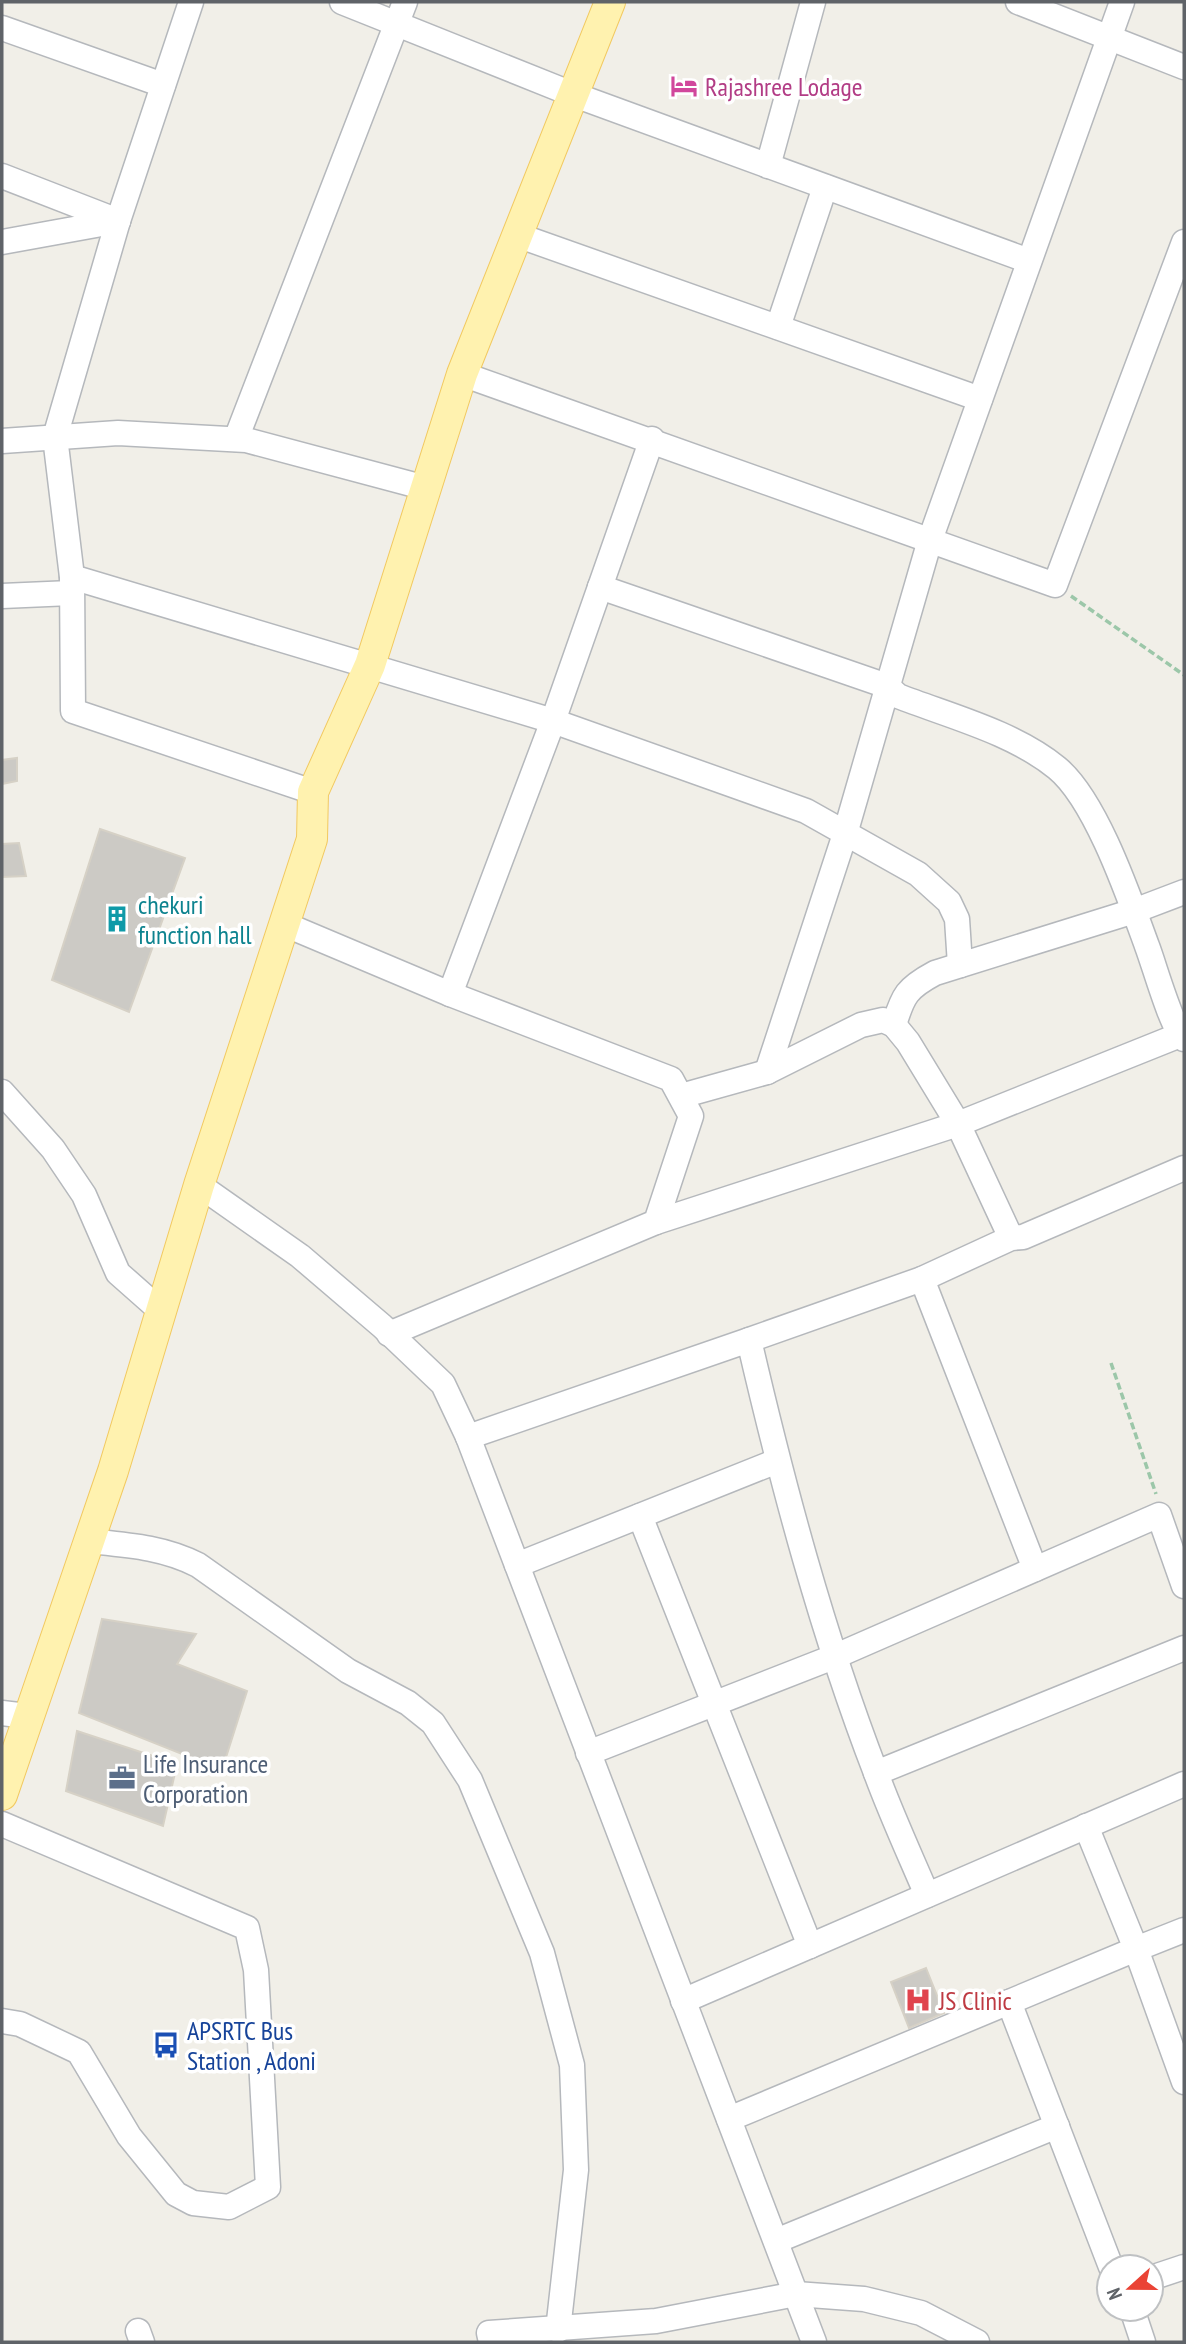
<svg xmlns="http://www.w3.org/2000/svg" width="1186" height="2344" font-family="'PT Sans Narrow',sans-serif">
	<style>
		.building { fill: #cccac5; stroke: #d6d1c6; stroke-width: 2 }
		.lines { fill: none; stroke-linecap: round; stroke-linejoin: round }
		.minor-casing { stroke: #b5b8bc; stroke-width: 27 }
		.major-casing { stroke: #f2c960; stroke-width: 32 }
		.path { stroke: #9cc7a9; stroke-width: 3.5; stroke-dasharray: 7 3.5; stroke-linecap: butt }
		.minor { stroke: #fff; stroke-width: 24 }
		.major { stroke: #fff2af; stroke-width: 30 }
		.labels { text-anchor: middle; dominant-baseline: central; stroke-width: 7; stroke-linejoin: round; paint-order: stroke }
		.hotel-label { font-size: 26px; fill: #b23c85; stroke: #fff; text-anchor: start }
		.culture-label { font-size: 26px; fill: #0d838f; stroke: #fff; text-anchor: start }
		.service-label { font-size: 26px; fill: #4e5e75; stroke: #fff; text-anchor: start }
		.health-label { font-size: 26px; fill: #be3a42; stroke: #fff; text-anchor: start }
		.transit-label { font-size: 26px; fill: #164399; stroke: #fff; text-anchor: start }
	</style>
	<rect width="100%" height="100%" fill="#f1efe8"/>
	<g class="building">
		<polygon points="17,758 17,781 2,784 2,760"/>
		<polygon points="100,829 185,858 129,1012 52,980"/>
		<polygon points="19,843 26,876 2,877 2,844"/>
		<polygon points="102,1619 196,1634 177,1664 247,1691 222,1770 79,1713"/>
		<polygon points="77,1731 177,1764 163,1826 66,1791"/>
		<polygon points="926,1968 944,2013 909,2028 891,1982"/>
	</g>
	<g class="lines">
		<g class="minor-casing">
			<g id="minor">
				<polyline points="191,2 118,221 55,437 72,577 73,711 313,792"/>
				<polyline points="342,2 572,94 1029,261"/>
				<polyline points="1018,2 1184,67"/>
				<polyline points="2,28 163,85"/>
				<polyline points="768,166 813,2"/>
				<polyline points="2,176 118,221"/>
				<polyline points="517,235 980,399"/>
				<polyline points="2,242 118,221"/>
				<polyline points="778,327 825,187"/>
				<polyline points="462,374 1055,585 1184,242"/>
				<polyline points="236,439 405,2"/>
				<polyline points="2,441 118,433 246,440 426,488"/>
				<polyline points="72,577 553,721 806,811 918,874 949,902 957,919 960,965"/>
				<path d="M 600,587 L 887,686 L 898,696 C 949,716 1013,732 1057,768 C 1096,800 1129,897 1147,946 C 1155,967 1171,1026 1184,1039"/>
				<polyline points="2,596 71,593"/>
				<polyline points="284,924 450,994 671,1079 691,1116 656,1222 389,1334"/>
				<polyline points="450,994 553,721 652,439"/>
				<path d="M 894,1025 C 903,995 907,988 935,973 L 1134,911 L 1184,892"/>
				<polyline points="767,1072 845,834 930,540 1122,2"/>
				<polyline points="2,1092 53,1149 84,1195 118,1273 161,1311"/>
				<polyline points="681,1096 767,1072 861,1025 883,1020 894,1025 908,1042 958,1124 1011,1238"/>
				<polyline points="199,1185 300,1256 382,1326 443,1384 468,1437 814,2342"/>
				<polyline points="656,1222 958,1124 1180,1035"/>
				<polyline points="922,1279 1011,1238 1023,1237 1184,1168"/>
				<polyline points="749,1340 922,1279 1035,1569"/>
				<path d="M 468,1437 L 749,1340 C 783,1486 822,1633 876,1773 C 891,1814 910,1855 927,1895"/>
				<polyline points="640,1516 810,1946"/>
				<path d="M 88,1541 C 127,1545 163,1547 198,1565 L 348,1671 L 408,1703 L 433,1723 L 470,1780 L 542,1953 L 572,2065 L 576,2170 L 558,2330"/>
				<polyline points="517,1565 777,1461"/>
				<polyline points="2,1713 27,1716"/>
				<polyline points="588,1753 836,1656 1159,1515 1184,1586"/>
				<polyline points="876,1773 1184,1648"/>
				<polyline points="2,1824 247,1928 256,1970 268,2187 229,2207 193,2203 176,2194 129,2136 79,2052 20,2024 2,2021"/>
				<polyline points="1184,1930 1136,1949 1184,2082"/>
				<polyline points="683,2001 1184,1784"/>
				<polyline points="1009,2002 1111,2267"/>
				<polyline points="729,2119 1136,1949 1086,1826"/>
				<polyline points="776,2241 1057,2126"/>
				<polyline points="1151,2278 1184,2267"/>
				<polyline points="1132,2309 1143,2342"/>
				<polyline points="138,2331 142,2342"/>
				<polyline points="491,2342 489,2333 656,2321 796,2294 864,2299 921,2313 977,2342"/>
			</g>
		</g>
		<g class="major-casing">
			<polyline id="major" points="2,1795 113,1471 199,1185 312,839 313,792 370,665 462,374 610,2"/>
		</g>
		<g class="path">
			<polyline points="1071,596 1184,675"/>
			<polyline points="1111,1363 1156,1494"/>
		</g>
		<use href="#minor" class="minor"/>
		<use href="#major" class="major"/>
	</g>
	<defs>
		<g id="hotel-bare" transform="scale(2.1)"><path d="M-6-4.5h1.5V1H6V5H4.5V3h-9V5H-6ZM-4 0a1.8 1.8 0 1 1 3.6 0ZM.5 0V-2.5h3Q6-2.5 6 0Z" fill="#d1479c" stroke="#fff" stroke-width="2.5" paint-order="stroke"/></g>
		<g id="building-bare" transform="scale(2.1)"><path d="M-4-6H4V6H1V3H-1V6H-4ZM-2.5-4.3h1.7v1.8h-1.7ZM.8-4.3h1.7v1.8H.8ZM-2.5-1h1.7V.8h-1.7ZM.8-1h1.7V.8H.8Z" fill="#0f9aa8" stroke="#fff" stroke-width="2.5" paint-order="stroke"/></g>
		<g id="office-bare" transform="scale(2.1)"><path d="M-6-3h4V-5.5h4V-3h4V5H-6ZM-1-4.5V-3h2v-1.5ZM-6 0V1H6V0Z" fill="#5c6f8a" stroke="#fff" stroke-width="2.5" paint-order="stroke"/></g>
		<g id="hospital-bare" transform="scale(2.1)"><path d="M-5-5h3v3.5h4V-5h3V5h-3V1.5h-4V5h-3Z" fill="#e0444e" stroke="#fff" stroke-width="2.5" paint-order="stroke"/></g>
		<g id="bus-bare" transform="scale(2.1)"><path d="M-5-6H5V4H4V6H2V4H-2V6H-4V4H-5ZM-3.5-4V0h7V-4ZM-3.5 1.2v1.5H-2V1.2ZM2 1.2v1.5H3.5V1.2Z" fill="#1a4fb4" stroke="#fff" stroke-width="2.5" paint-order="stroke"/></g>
	</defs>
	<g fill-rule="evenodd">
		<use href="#hotel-bare" x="684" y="86"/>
		<use href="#building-bare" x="117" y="919"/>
		<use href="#office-bare" x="122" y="1778"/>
		<use href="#hospital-bare" x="918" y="2000"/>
		<use href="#bus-bare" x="166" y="2045"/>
	</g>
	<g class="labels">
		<g class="hotel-label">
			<text x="705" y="86">Rajashree Lodage</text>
		</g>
		<g class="culture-label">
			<text x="138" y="904">chekuri<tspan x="138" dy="30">function hall</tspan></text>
		</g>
		<g class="service-label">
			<text x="143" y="1763">Life Insurance<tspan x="143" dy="30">Corporation</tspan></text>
		</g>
		<g class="health-label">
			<text x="939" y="2000">JS Clinic</text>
		</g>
		<g class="transit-label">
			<text x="187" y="2030">APSRTC Bus<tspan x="187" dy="30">Station , Adoni</tspan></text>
		</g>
	</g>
	<rect width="1186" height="2344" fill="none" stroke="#5f6368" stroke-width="7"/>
	<g transform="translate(1130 2288) rotate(249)"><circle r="33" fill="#ffffff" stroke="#bfc1c3" stroke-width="2"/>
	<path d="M0-5L12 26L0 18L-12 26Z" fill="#ea4335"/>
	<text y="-10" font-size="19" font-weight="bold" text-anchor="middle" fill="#5f6368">N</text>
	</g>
</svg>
